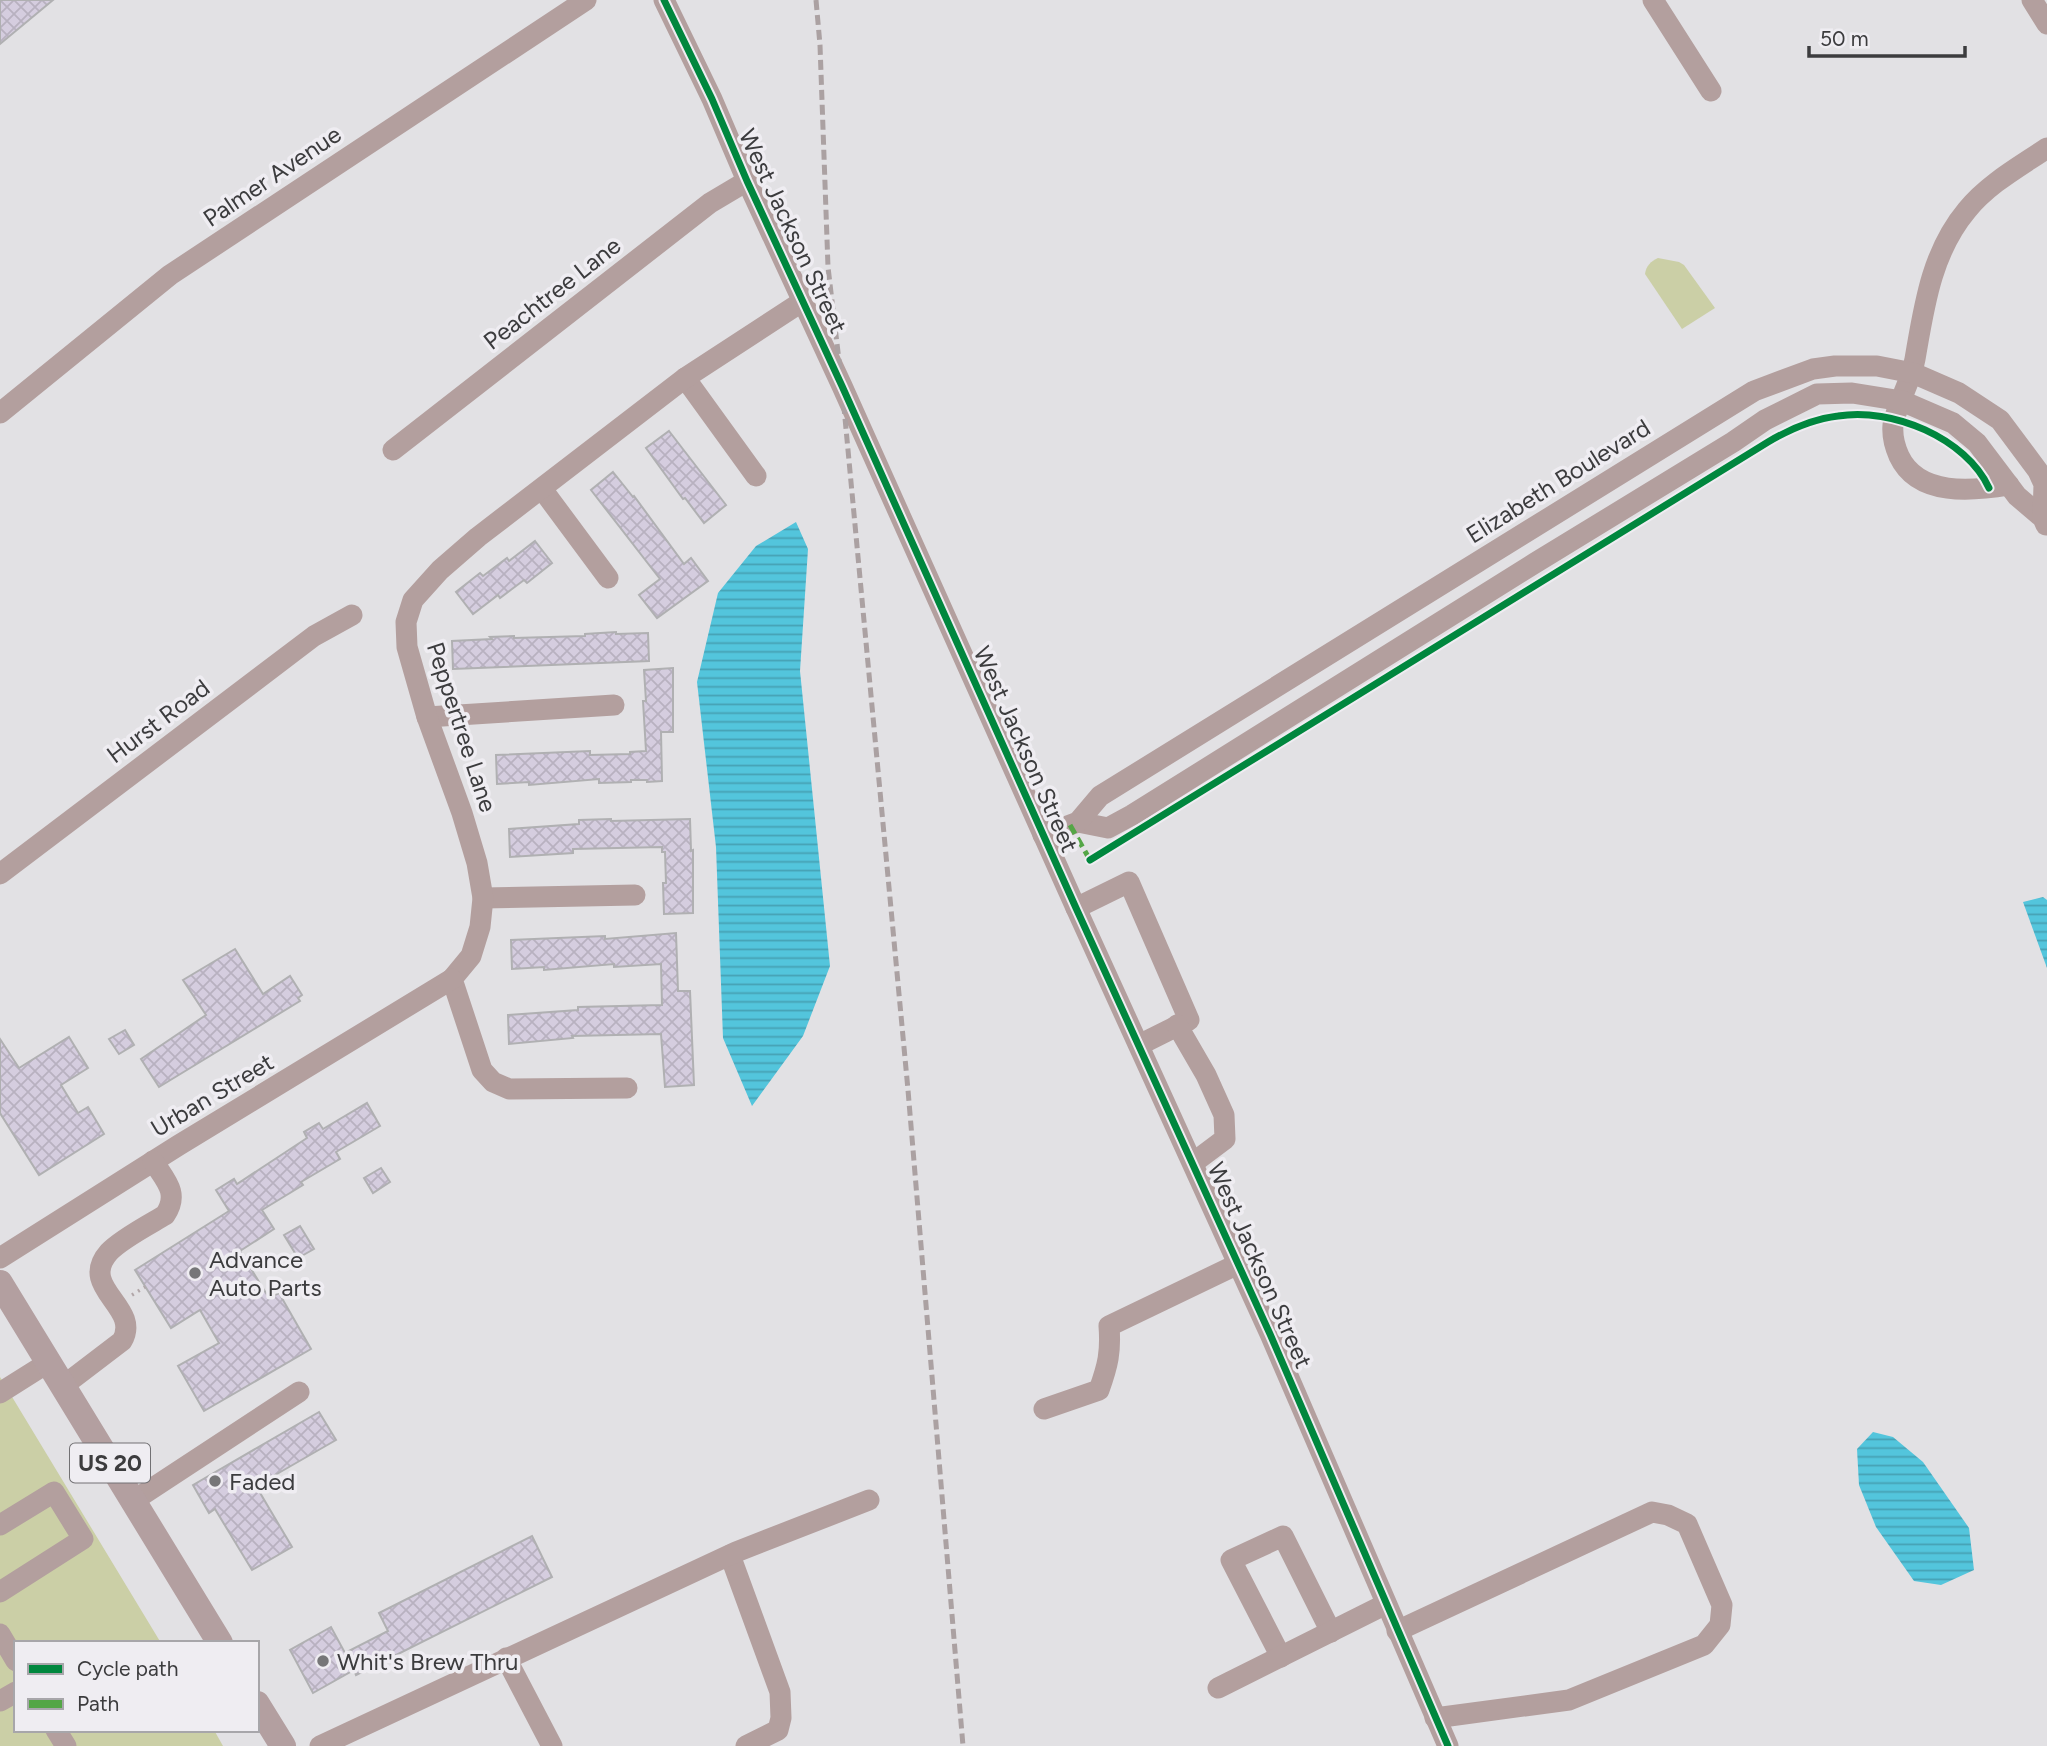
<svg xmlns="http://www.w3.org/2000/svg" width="2047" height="1746" font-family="Figtree,sans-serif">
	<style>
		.park { fill: #cbcfa6 }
		.water { fill: url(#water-rules) }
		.building { fill: url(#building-cross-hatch); stroke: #b0b0b2; stroke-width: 2 }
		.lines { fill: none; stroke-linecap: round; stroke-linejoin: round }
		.path { stroke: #b1a6a8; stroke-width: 3.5; stroke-dasharray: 2 5; stroke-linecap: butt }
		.minor { stroke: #b39f9e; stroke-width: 21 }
		.major { stroke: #b39fa0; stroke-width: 26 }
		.rail { stroke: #aba1a2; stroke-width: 5; stroke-dasharray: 10 5; stroke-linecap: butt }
		.quiet { stroke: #54a646; stroke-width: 5; stroke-dasharray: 10 5; stroke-linecap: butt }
		.cycleway-casing { stroke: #efedf2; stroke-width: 11 }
		.cycleway { stroke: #00873e; stroke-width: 7 }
		.poi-dot { fill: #767678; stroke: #efedf2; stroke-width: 2.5 }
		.labels { text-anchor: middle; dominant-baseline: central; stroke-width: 7; stroke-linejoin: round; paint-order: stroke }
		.shield { fill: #efedf2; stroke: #727174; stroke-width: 2 }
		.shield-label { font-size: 23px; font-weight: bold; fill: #3c3c3e }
		.street-label { font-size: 24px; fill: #3c3c3e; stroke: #efedf2 }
		.poi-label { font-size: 24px; fill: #3c3c3e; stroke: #efedf2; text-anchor: start }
	</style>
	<defs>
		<pattern id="water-rules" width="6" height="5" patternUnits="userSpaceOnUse" patternTransform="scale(1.75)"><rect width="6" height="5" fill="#53c5dc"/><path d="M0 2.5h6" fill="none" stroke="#46a1b4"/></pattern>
		<pattern id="building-cross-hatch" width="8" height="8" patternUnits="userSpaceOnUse" patternTransform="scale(1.75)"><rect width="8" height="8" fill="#d5cddf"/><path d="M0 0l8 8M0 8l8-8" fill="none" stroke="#b8b1c0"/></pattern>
	</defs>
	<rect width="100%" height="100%" fill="#e2e1e4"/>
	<g class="park">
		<path d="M 1658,258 L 1679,262 L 1684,265 L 1715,308 L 1682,329 L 1645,274 C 1646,266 1651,261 1658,258 Z"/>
		<polygon points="0,1377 161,1643 16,1643 16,1730 214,1730 223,1746 0,1746"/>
	</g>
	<g class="water">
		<polygon points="796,522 808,549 800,671 830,966 803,1036 752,1106 723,1038 716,847 697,682 718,593 756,546"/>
		<polygon points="2043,897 2047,900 2047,968 2023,902"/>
		<polygon points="1873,1432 1893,1437 1923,1462 1969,1528 1974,1570 1941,1585 1914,1581 1876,1527 1859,1485 1857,1449"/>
	</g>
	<g class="building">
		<polygon points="0,0 53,0 0,44"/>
		<polygon points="669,431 726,505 704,523 685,498 683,499 646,448"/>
		<polygon points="613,472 633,497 634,496 684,564 691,558 708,581 657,618 639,595 660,579 591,490"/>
		<polygon points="535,541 552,563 527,583 524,580 500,598 498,595 473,614 456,592 480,573 483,576 507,558 509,561"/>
		<polygon points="616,632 616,634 648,633 649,661 453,669 452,641 492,639 490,637 514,636 514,638 585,636 585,634"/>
		<polygon points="673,668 673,732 661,732 662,781 647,782 647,780 631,780 631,782 599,783 599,779 529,785 529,782 497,784 496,755 590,751 590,755 630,754 630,752 646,751 643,701 646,701 644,670"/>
		<polygon points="611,819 611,821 690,819 691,851 693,850 693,913 664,914 663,883 666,883 665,852 662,852 662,847 573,849 573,853 510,857 509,829 579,824 579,820"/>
		<polygon points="676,933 678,991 690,991 694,1085 665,1087 661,1034 572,1036 573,1038 509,1044 508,1015 578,1010 578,1007 662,1005 661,964 614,967 614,964 544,970 544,967 512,969 511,940 605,936 605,939"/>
		<polygon points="235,949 263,994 290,976 302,995 298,998 300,1001 159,1087 141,1059 206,1015 183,980"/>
		<polygon points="125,1030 134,1045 119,1054 109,1039"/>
		<polygon points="69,1037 88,1068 61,1085 78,1113 88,1107 104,1134 39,1175 0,1113 0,1039 19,1068"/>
		<polygon points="367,1103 380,1126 336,1152 340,1159 301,1182 303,1185 262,1210 274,1229 240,1251 269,1298 279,1293 311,1349 204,1411 178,1366 219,1343 200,1310 171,1328 135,1270 229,1211 216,1190 234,1179 237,1184 307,1138 304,1132 319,1123 323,1129"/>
		<polygon points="381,1168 390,1182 373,1193 364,1178"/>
		<polygon points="300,1226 314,1249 298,1258 284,1235"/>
		<polygon points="319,1412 336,1440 256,1486 292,1547 252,1570 215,1509 209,1513 193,1485"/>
		<polygon points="532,1536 552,1577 356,1675 354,1670 313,1693 290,1650 331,1627 345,1653 388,1631 379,1613"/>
	</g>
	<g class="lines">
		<polyline class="path" points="132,1295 145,1287"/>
		<g class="minor">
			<polyline points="664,0 712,99 747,181 842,386 1076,908 1270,1334 1448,1746"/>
			<polyline points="1653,0 1711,91"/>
			<polyline points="2032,0 2047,24"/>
			<polyline points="685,378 756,476"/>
			<polyline points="0,413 170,275 586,0"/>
			<polyline points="393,450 710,203 747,181"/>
			<path d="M 2009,485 C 1973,491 1918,497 1899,456 C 1895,447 1892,436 1893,425 C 1897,403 1911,382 1915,359 C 1924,307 1931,253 1967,210 C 1988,184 2019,167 2047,148"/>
			<polyline points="542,489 608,578"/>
			<polyline points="427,717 614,705"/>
			<polyline points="1078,822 1108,828 1132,815 1535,563 1733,442 1765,420 1817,394 1852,393 1902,401 1953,423 1977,443 2017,496 2043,518 2046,525"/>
			<polyline points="1043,835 1078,822 1100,796 1754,391 1813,369 1835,366 1877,366 1913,373 1959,393 2000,420 2038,471 2044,484 2043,518"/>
			<polyline points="0,874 314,636 352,615"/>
			<polyline points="483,898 635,895"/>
			<polyline points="1076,908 1129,882 1189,1020 1139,1045"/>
			<polyline points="1177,1025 1206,1075 1224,1115 1225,1139 1193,1163"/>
			<polyline points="627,1088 509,1089 493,1082 482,1070 452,979 471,956 480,927 483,898 477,863 462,813 427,717 407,647 406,622 413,600 440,570 478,537 685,378 803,301"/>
			<polyline points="0,1258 179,1145 452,979"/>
			<path d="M 63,1386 L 122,1341 C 142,1307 77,1288 109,1252 C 121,1239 150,1224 165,1215 C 180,1193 165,1180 153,1161"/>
			<polyline points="0,1393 49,1362"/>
			<path d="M 1044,1409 L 1099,1390 C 1108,1365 1111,1352 1109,1326 L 1238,1264"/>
			<polyline points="133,1501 299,1392"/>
			<polyline points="0,1525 54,1492 83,1539 0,1592"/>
			<polyline points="730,1555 780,1692 781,1718 778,1730 746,1746"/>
			<polyline points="1397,1631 1652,1512 1668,1515 1687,1524 1722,1605 1720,1625 1704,1645 1569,1700 1435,1718"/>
			<polyline points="0,1634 16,1661"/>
			<polyline points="1281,1657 1231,1560 1283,1536 1331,1632"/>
			<polyline points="506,1658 552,1746"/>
			<polyline points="1218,1688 1386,1604"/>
			<polyline points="0,1701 16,1692"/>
			<polyline points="56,1730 66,1746"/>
			<polyline points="320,1746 736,1552 869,1500"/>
		</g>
		<g class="major">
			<polyline points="0,1283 220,1643"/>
			<polyline points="257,1704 283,1746"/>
		</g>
		<polyline class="rail" points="816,0 820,45 828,267 842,386 908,1090 963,1746"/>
		<polyline class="quiet" points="1070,825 1090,860"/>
		<g class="cycleway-casing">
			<g id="cycleway">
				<polyline points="664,0 712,99 747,181 842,386 1076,908 1270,1334 1448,1746"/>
				<path d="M 1090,860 L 1768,442 C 1790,429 1812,419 1838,416 C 1892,407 1966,438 1989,488"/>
			</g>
		</g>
		<use href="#cycleway" class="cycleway"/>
	</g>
	<g class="poi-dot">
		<circle cx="195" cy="1273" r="7"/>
		<circle cx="215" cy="1481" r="7"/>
		<circle cx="323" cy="1661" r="7"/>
	</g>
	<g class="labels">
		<rect class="shield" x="70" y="1443.5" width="80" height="39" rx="5"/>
		<g class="shield-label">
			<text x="110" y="1463">US 20</text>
		</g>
		<g class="street-label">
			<text transform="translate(272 176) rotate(-34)">Palmer Avenue</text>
			<text transform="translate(793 231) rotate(65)">West Jackson Street</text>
			<text transform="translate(552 293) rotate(-38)">Peachtree Lane</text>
			<text transform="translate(1558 481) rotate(-32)">Elizabeth Boulevard</text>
			<text transform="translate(158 721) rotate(-37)">Hurst Road</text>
			<text transform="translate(462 727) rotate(72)">Peppertree Lane</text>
			<text transform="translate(1026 749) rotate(66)">West Jackson Street</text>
			<text transform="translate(212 1095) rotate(-31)">Urban Street</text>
			<text transform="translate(1260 1265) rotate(66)">West Jackson Street</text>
		</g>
		<g class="poi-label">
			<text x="209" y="1259">Advance<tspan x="209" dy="28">Auto Parts</tspan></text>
			<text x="229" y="1481">Faded</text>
			<text x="337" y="1661">Whit's Brew Thru</text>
		</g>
	</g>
	<rect x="14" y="1641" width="245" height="91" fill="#efedf2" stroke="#a7a6aa" stroke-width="2"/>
	<rect x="28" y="1664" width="35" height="10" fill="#00873e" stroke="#a7a6aa" stroke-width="2"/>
	<text x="77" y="1676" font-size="21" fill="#3c3c3e">Cycle path</text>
	<rect x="28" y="1699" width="35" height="10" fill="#54a646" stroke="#a7a6aa" stroke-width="2"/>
	<text x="77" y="1711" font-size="21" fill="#3c3c3e">Path</text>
	<path d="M1809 46v10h156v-10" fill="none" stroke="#3c3c3e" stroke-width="3.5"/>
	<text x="1820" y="46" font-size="21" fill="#3c3c3e" stroke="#efedf2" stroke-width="5" paint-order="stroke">50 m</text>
</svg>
